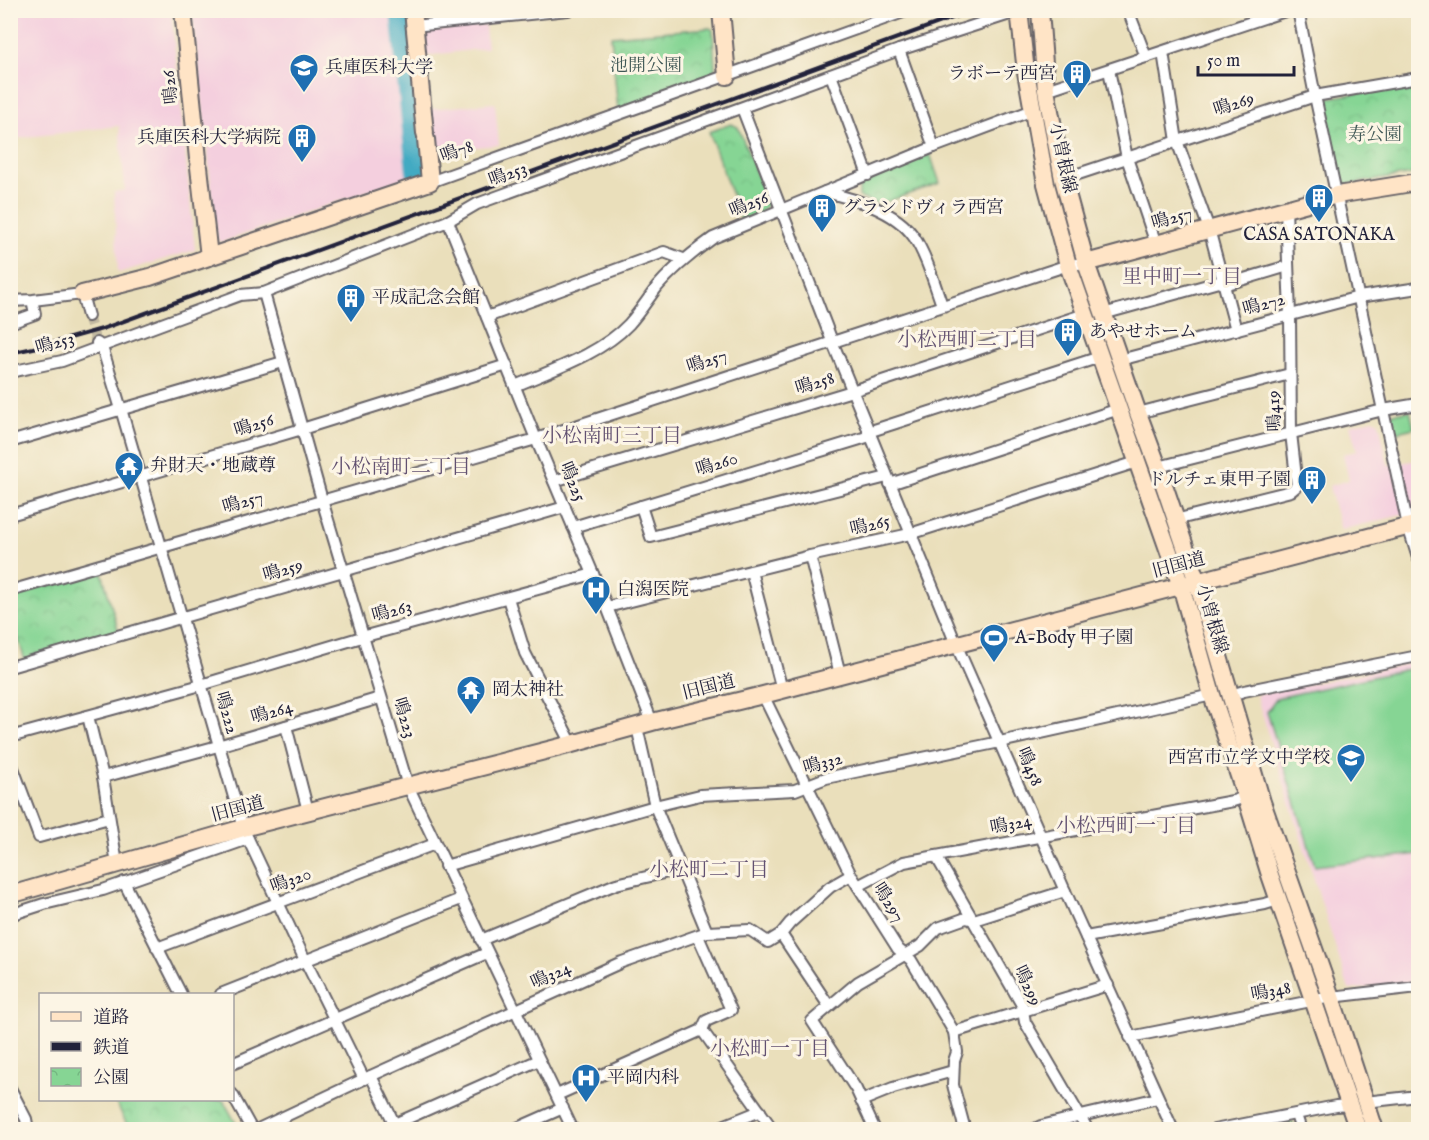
<svg xmlns="http://www.w3.org/2000/svg" width="1429" height="1140" font-family="'IM FELL English','Noto Serif JP',serif">
	<style>
		.built { fill: #f4cfde }
		.park { fill: url(#park-crowns); stroke: #547c68; stroke-width: 1.5 }
		.garden { fill: #86d594; stroke: #547c68; stroke-width: 1.5 }
		.lines { fill: none; stroke-linecap: round; stroke-linejoin: round }
		.river { stroke: #42aac2; stroke-width: 22 }
		.street-tunnel { stroke: #c2b9a1; stroke-width: 10; stroke-dasharray: 10 5; stroke-linecap: butt }
		.street-casing { stroke: #686468; stroke-width: 14 }
		.secondary-casing { stroke: #686468; stroke-width: 20 }
		.street { stroke: #fff; stroke-width: 10 }
		.secondary { stroke: #ffe4c6; stroke-width: 16 }
		.rail { stroke: #22223b; stroke-width: 4 }
		.labels { text-anchor: middle; dominant-baseline: central; stroke-width: 6; stroke-linejoin: round; paint-order: stroke }
		.park-label { font-size: 18px; fill: #405856; stroke: #fcf5e5 }
		.poi-label { font-size: 18px; fill: #22223b; stroke: #fcf5e5; text-anchor: start }
		.street-label { font-size: 18px; fill: #22223b; stroke: #fcf5e5 }
		.neighbourhood-label { font-size: 20px; fill: #625171; stroke: #fcf5e5 }
	</style>
	<defs>
		<pattern id="park-crowns" width="20" height="18" patternUnits="userSpaceOnUse" patternTransform="scale(1.5)"><rect width="20" height="18" fill="#86d594"/><path d="M2 6a3 3 0 1 1 6 0M12 15a3 3 0 1 1 6 0" fill="none" stroke="#73b780"/></pattern>
	</defs>
	<rect width="100%" height="100%" fill="#fcf5e5"/>
	<filter id="ink" filterUnits="userSpaceOnUse"><feTurbulence type="fractalNoise" baseFrequency=".0167" numOctaves="2"/><feDisplacementMap in="SourceGraphic" scale="12" xChannelSelector="R" yChannelSelector="G"/><feConvolveMatrix kernelMatrix="1 2 1 2 8 2 1 2 1" color-interpolation-filters="sRGB"/></filter>
	<filter id="wash" filterUnits="userSpaceOnUse"><feTurbulence type="fractalNoise" baseFrequency=".008" numOctaves="4" result="noise"/><feDisplacementMap in="SourceGraphic" scale="24" xChannelSelector="R" yChannelSelector="G"/><feGaussianBlur stdDeviation="1.35" result="paint"/><feColorMatrix in="noise" values="0 0 0 0 0 0 0 0 0 0 0 0 0 0 0 0 0 1.4 0 .05"/><feComposite in="paint" operator="in"/></filter>
	<g filter="url(#wash)">
		<rect width="100%" height="100%" fill="#eadfbb"/>
		<g class="built">
			<polygon points="10,11 171,11 195,250 118,273 114,192 125,190 119,126 11,139"/>
			<polygon points="192,11 398,11 414,175 222,242 217,239"/>
			<polygon points="485,25 487,48 425,56 423,32"/>
			<polygon points="495,103 499,145 433,151 429,109"/>
			<polygon points="1373,419 1379,422 1388,465 1418,460 1418,511 1341,530 1329,486 1349,480 1343,454 1357,451 1350,425"/>
			<polygon points="1418,662 1418,982 1349,990 1256,695"/>
		</g>
		<g class="park">
			<polygon points="710,28 713,30 715,70 700,82 618,111 611,36"/>
			<polygon points="1418,84 1418,173 1345,185 1341,181 1324,102 1328,98"/>
			<polygon points="731,124 738,127 768,202 763,211 741,220 709,132"/>
			<polygon points="930,154 940,183 880,204 863,199 859,196 859,189 862,185 896,167"/>
			<polygon points="101,569 119,633 25,661 11,613 11,595"/>
			<polygon points="115,1100 223,1100 237,1125 236,1129 129,1129"/>
			<polygon points="1293,1122 1295,1129 1251,1130"/>
		</g>
		<g class="garden">
			<polygon points="1410,411 1414,428 1393,433 1390,418 1393,413"/>
			<polygon points="1418,667 1418,854 1315,866 1267,712 1277,698"/>
		</g>
		<g class="lines">
			<polyline class="river" points="401,10 417,171"/>
		</g>
	</g>
	<g filter="url(#ink)">
		<g class="lines">
			<polyline class="street-tunnel" points="88,316 96,342"/>
			<g class="street-casing">
				<g id="street">
					<polyline points="1128,10 1146,57"/>
					<polyline points="1298,10 1315,96 1408,526 1418,558"/>
					<polyline points="414,26 568,10"/>
					<polyline points="899,50 934,147"/>
					<polyline points="1163,52 1177,141 1209,229 1236,330"/>
					<polyline points="1109,70 1127,158 1156,244"/>
					<polyline points="831,75 868,175"/>
					<polyline points="1046,90 1288,10"/>
					<polyline points="742,108 832,341 956,644 1065,891 1173,1130"/>
					<polyline points="1063,179 1315,96 1418,78"/>
					<polyline points="430,182 909,10"/>
					<path d="M 825,192 C 855,199 895,210 914,237 C 927,257 934,283 942,305"/>
					<polyline points="448,221 536,439 607,607 652,722"/>
					<polyline points="1224,285 1288,266"/>
					<polyline points="264,293 322,500 408,786 573,1130"/>
					<polyline points="10,301 33,300 82,294 88,316"/>
					<polyline points="1103,314 1222,281"/>
					<polyline points="487,317 664,252 683,259"/>
					<polyline points="10,323 35,314 33,304"/>
					<polyline points="97,343 102,347 121,409 243,828 305,960 364,1079"/>
					<polyline points="1120,360 1359,297 1418,288"/>
					<polyline points="10,372 62,361 240,295 264,293 448,221 477,204 899,50 1019,11"/>
					<path d="M 515,386 C 552,370 601,354 629,324 C 639,313 648,299 657,287 C 674,267 692,253 713,238 L 934,147 L 1033,110"/>
					<polyline points="1138,413 1290,374"/>
					<polyline points="868,432 1100,357"/>
					<polyline points="10,442 283,362"/>
					<polyline points="1158,467 1383,410 1418,404"/>
					<polyline points="554,481 852,391 1085,314"/>
					<polyline points="890,484 1119,409"/>
					<polyline points="641,506 651,537 887,477"/>
					<polyline points="10,515 302,429 507,365"/>
					<polyline points="1175,520 1291,491 1297,486 1291,433 1290,315 1286,208"/>
					<polyline points="573,527 870,436"/>
					<polyline points="810,556 840,674"/>
					<polyline points="751,571 782,690"/>
					<polyline points="10,591 536,439 1056,269 1068,265 1086,263"/>
					<polyline points="508,598 525,653 572,744"/>
					<polyline points="607,607 810,556 910,534 1137,462"/>
					<polyline points="10,667 565,507"/>
					<polyline points="763,695 851,875 898,949 911,960 954,1032 957,1052 954,1061 953,1085 965,1130"/>
					<polyline points="1231,695 1244,691 1418,656"/>
					<polyline points="88,716 103,777 117,864"/>
					<polyline points="286,726 308,811"/>
					<polyline points="637,727 655,806 707,932"/>
					<polyline points="10,737 201,685 362,637 593,574"/>
					<polyline points="10,760 39,837 109,818"/>
					<polyline points="103,777 218,746 380,698"/>
					<polyline points="936,856 1022,1005 1025,1022 1088,1130"/>
					<polyline points="445,866 655,806 700,795 795,790 826,778 1000,742 1212,695"/>
					<polyline points="124,882 181,994"/>
					<polyline points="858,886 904,862 1233,801 1246,797"/>
					<polyline points="10,915 44,904 103,890 248,839"/>
					<polyline points="781,934 829,1006"/>
					<polyline points="698,936 731,1010 706,1021 702,1030"/>
					<polyline points="1086,937 1265,904 1278,900"/>
					<polyline points="481,940 616,884 681,869"/>
					<polyline points="157,948 435,844"/>
					<polyline points="221,994 461,899"/>
					<polyline points="702,1030 773,1130"/>
					<polyline points="954,1032 1108,985"/>
					<polyline points="1130,1037 1331,997 1418,987"/>
					<polyline points="232,1064 487,953"/>
					<polyline points="371,1076 397,1129"/>
					<polyline points="10,1088 26,1119 28,1130"/>
					<polyline points="232,1094 252,1130"/>
					<polyline points="557,1095 702,1030"/>
					<polyline points="861,1101 893,1088 953,1071"/>
					<polyline points="1365,1102 1418,1096"/>
					<polyline points="1296,1115 1301,1130"/>
					<polyline points="256,1130 364,1079 622,962 707,932 750,930 768,942 781,934 790,923 830,887 851,875"/>
					<polyline points="381,1130 539,1060"/>
					<polyline points="513,1130 563,1108"/>
					<polyline points="713,1130 760,1111"/>
					<polyline points="875,1130 856,1089 812,1021 858,982 920,946 938,928 966,918 974,920 1065,891"/>
					<polyline points="1033,1130 1041,1126 1081,1116 1158,1098"/>
					<polyline points="1214,1130 1336,1106 1350,1105"/>
				</g>
			</g>
			<g class="secondary-casing">
				<g id="secondary">
					<polyline points="183,10 198,159"/>
					<polyline points="413,10 425,133"/>
					<polyline points="721,10 727,76"/>
					<polyline points="1019,10 1026,72 1046,184 1068,265 1181,586 1212,695 1246,797 1270,875 1358,1130"/>
					<polyline points="1040,10 1046,90 1063,179 1086,263 1138,413 1158,467 1197,582 1262,802 1331,997 1375,1130"/>
					<polyline points="199,167 209,257"/>
					<polyline points="1086,263 1337,195 1418,182"/>
					<polyline points="82,294 150,277 430,182 426,139"/>
					<polyline points="10,895 243,828 572,744 652,722 763,695 1418,524"/>
				</g>
			</g>
			<use href="#street" class="street"/>
			<use href="#secondary" class="secondary"/>
			<polyline class="rail" points="10,353 38,347 102,329 974,10"/>
		</g>
	</g>
	<defs>
		<g id="university-pin" transform="scale(1.5)"><path d="M0 17L-7.5 6A9.5 9.5 0 1 1 7.5 6Z" fill="#1f6fb2" stroke="#fcf5e5"/><path d="M0-5L7-2L0 1L-7-2ZM-4 1L0 2.5L4 1V4Q0 6-4 4Z" fill="#fff"/></g>
		<g id="building-pin" transform="scale(1.5)"><path d="M0 17L-7.5 6A9.5 9.5 0 1 1 7.5 6Z" fill="#1f6fb2" stroke="#fcf5e5"/><path d="M-4-6H4V6H1V3H-1V6H-4ZM-2.5-4.3h1.7v1.8h-1.7ZM.8-4.3h1.7v1.8H.8ZM-2.5-1h1.7V.8h-1.7ZM.8-1h1.7V.8H.8Z" fill="#fff"/></g>
		<g id="temple-pin" transform="scale(1.5)"><path d="M0 17L-7.5 6A9.5 9.5 0 1 1 7.5 6Z" fill="#1f6fb2" stroke="#fcf5e5"/><path d="M0-6L5-2H3V0L6.5 2.5H4V6H1.5V3h-3V6H-4V2.5H-6.5L-3 0V-2H-5Z" fill="#fff"/></g>
		<g id="hospital-pin" transform="scale(1.5)"><path d="M0 17L-7.5 6A9.5 9.5 0 1 1 7.5 6Z" fill="#1f6fb2" stroke="#fcf5e5"/><path d="M-5-5h3v3.5h4V-5h3V5h-3V1.5h-4V5h-3Z" fill="#fff"/></g>
		<g id="stadium-pin" transform="scale(1.5)"><path d="M0 17L-7.5 6A9.5 9.5 0 1 1 7.5 6Z" fill="#1f6fb2" stroke="#fcf5e5"/><path d="M0-5a6.5 5 0 1 0 0 10a6.5 5 0 1 0 0-10ZM-3.5-1.8h7v3.6h-7Z" fill="#fff"/></g>
		<g id="school-pin" transform="scale(1.5)"><path d="M0 17L-7.5 6A9.5 9.5 0 1 1 7.5 6Z" fill="#1f6fb2" stroke="#fcf5e5"/><path d="M0-5L7-2L0 1L-7-2ZM-4 1L0 2.5L4 1V4Q0 6-4 4Z" fill="#fff"/></g>
	</defs>
	<g fill-rule="evenodd">
		<use href="#university-pin" x="304" y="68"/>
		<use href="#building-pin" x="1077" y="74"/>
		<use href="#building-pin" x="302" y="138"/>
		<use href="#building-pin" x="1319" y="198"/>
		<use href="#building-pin" x="822" y="208"/>
		<use href="#building-pin" x="351" y="298"/>
		<use href="#building-pin" x="1068" y="332"/>
		<use href="#temple-pin" x="129" y="466"/>
		<use href="#building-pin" x="1312" y="480"/>
		<use href="#hospital-pin" x="596" y="590"/>
		<use href="#stadium-pin" x="994" y="638"/>
		<use href="#temple-pin" x="471" y="690"/>
		<use href="#school-pin" x="1351" y="758"/>
		<use href="#hospital-pin" x="586" y="1078"/>
	</g>
	<g class="labels">
		<g class="park-label">
			<text x="646" y="66">池開公園</text>
			<text x="1375" y="135">寿公園</text>
		</g>
		<g class="poi-label">
			<text x="325" y="68">兵庫医科大学</text>
			<text x="1056" y="74" text-anchor="end">ラボーテ西宮</text>
			<text x="281" y="138" text-anchor="end">兵庫医科大学病院</text>
			<text x="843" y="208">グランドヴィラ西宮</text>
			<text x="1319" y="235" text-anchor="middle">CASA SATONAKA</text>
			<text x="372" y="298">平成記念会館</text>
			<text x="1089" y="332">あやせホーム</text>
			<text x="150" y="466">弁財天・地蔵尊</text>
			<text x="1291" y="480" text-anchor="end">ドルチェ東甲子園</text>
			<text x="617" y="590">白潟医院</text>
			<text x="1015" y="638">A-Body 甲子園</text>
			<text x="492" y="690">岡太神社</text>
			<text x="1330" y="758" text-anchor="end">西宮市立学文中学校</text>
			<text x="607" y="1078">平岡内科</text>
		</g>
		<g class="street-label">
			<text transform="translate(171 87) rotate(-96)">鳴26</text>
			<text transform="translate(1234 105) rotate(-18)">鳴269</text>
			<text transform="translate(457 152) rotate(-20)">鳴78</text>
			<text transform="translate(1062 158) rotate(78)">小曽根線</text>
			<text transform="translate(508 175) rotate(-20)">鳴253</text>
			<text transform="translate(749 205) rotate(-22)">鳴256</text>
			<text transform="translate(1172 219) rotate(-16)">鳴257</text>
			<text transform="translate(1264 305) rotate(-15)">鳴272</text>
			<text transform="translate(55 344) rotate(-16)">鳴253</text>
			<text transform="translate(707 362) rotate(-18)">鳴257</text>
			<text transform="translate(815 384) rotate(-17)">鳴258</text>
			<text transform="translate(1275 411) rotate(-92)">鳴419</text>
			<text transform="translate(254 426) rotate(-17)">鳴256</text>
			<text transform="translate(717 465) rotate(-17)">鳴260</text>
			<text transform="translate(572 482) rotate(67)">鳴225</text>
			<text transform="translate(243 503) rotate(-16)">鳴257</text>
			<text transform="translate(870 526) rotate(-13)">鳴265</text>
			<text transform="translate(1179 566) rotate(-15)">旧国道</text>
			<text transform="translate(283 571) rotate(-16)">鳴259</text>
			<text transform="translate(392 612) rotate(-15)">鳴263</text>
			<text transform="translate(1211 619) rotate(74)">小曽根線</text>
			<text transform="translate(709 688) rotate(-14)">旧国道</text>
			<text transform="translate(226 713) rotate(74)">鳴222</text>
			<text transform="translate(272 713) rotate(-16)">鳴264</text>
			<text transform="translate(404 718) rotate(73)">鳴223</text>
			<text transform="translate(823 764) rotate(-16)">鳴332</text>
			<text transform="translate(1029 767) rotate(67)">鳴458</text>
			<text transform="translate(238 810) rotate(-15)">旧国道</text>
			<text transform="translate(1011 825) rotate(-11)">鳴324</text>
			<text transform="translate(291 881) rotate(-20)">鳴320</text>
			<text transform="translate(888 903) rotate(58)">鳴297</text>
			<text transform="translate(551 976) rotate(-24)">鳴324</text>
			<text transform="translate(1027 986) rotate(65)">鳴299</text>
			<text transform="translate(1271 992) rotate(-11)">鳴348</text>
		</g>
		<g class="neighbourhood-label">
			<text x="1182" y="277">里中町一丁目</text>
			<text x="967" y="340">小松西町二丁目</text>
			<text x="612" y="436">小松南町三丁目</text>
			<text x="401" y="467">小松南町二丁目</text>
			<text x="1126" y="826">小松西町一丁目</text>
			<text x="709" y="870">小松町二丁目</text>
			<text x="770" y="1049">小松町一丁目</text>
		</g>
	</g>
	<rect width="1429" height="1140" fill="none" stroke="#fcf5e5" stroke-width="36"/>
	<rect x="39" y="993" width="195" height="108" fill="#fcf5e5" stroke="#a5a1a1" stroke-width="1.5"/>
	<rect x="51" y="1012" width="30" height="9" fill="#ffe4c6" stroke="#a5a1a1" stroke-width="1.5"/>
	<text x="93" y="1023" font-size="18" fill="#22223b">道路</text>
	<rect x="51" y="1042" width="30" height="9" fill="#22223b" stroke="#a5a1a1" stroke-width="1.5"/>
	<text x="93" y="1053" font-size="18" fill="#22223b">鉄道</text>
	<rect x="51" y="1068" width="30" height="18" fill="url(#park-crowns)" stroke="#a5a1a1" stroke-width="1.5"/>
	<text x="93" y="1083" font-size="18" fill="#22223b">公園</text>
	<path d="M1198 66v9h96v-9" fill="none" stroke="#22223b" stroke-width="3"/>
	<text x="1207" y="66" font-size="18" fill="#22223b" stroke="#fcf5e5" stroke-width="4.5" paint-order="stroke">50 m</text>
</svg>
